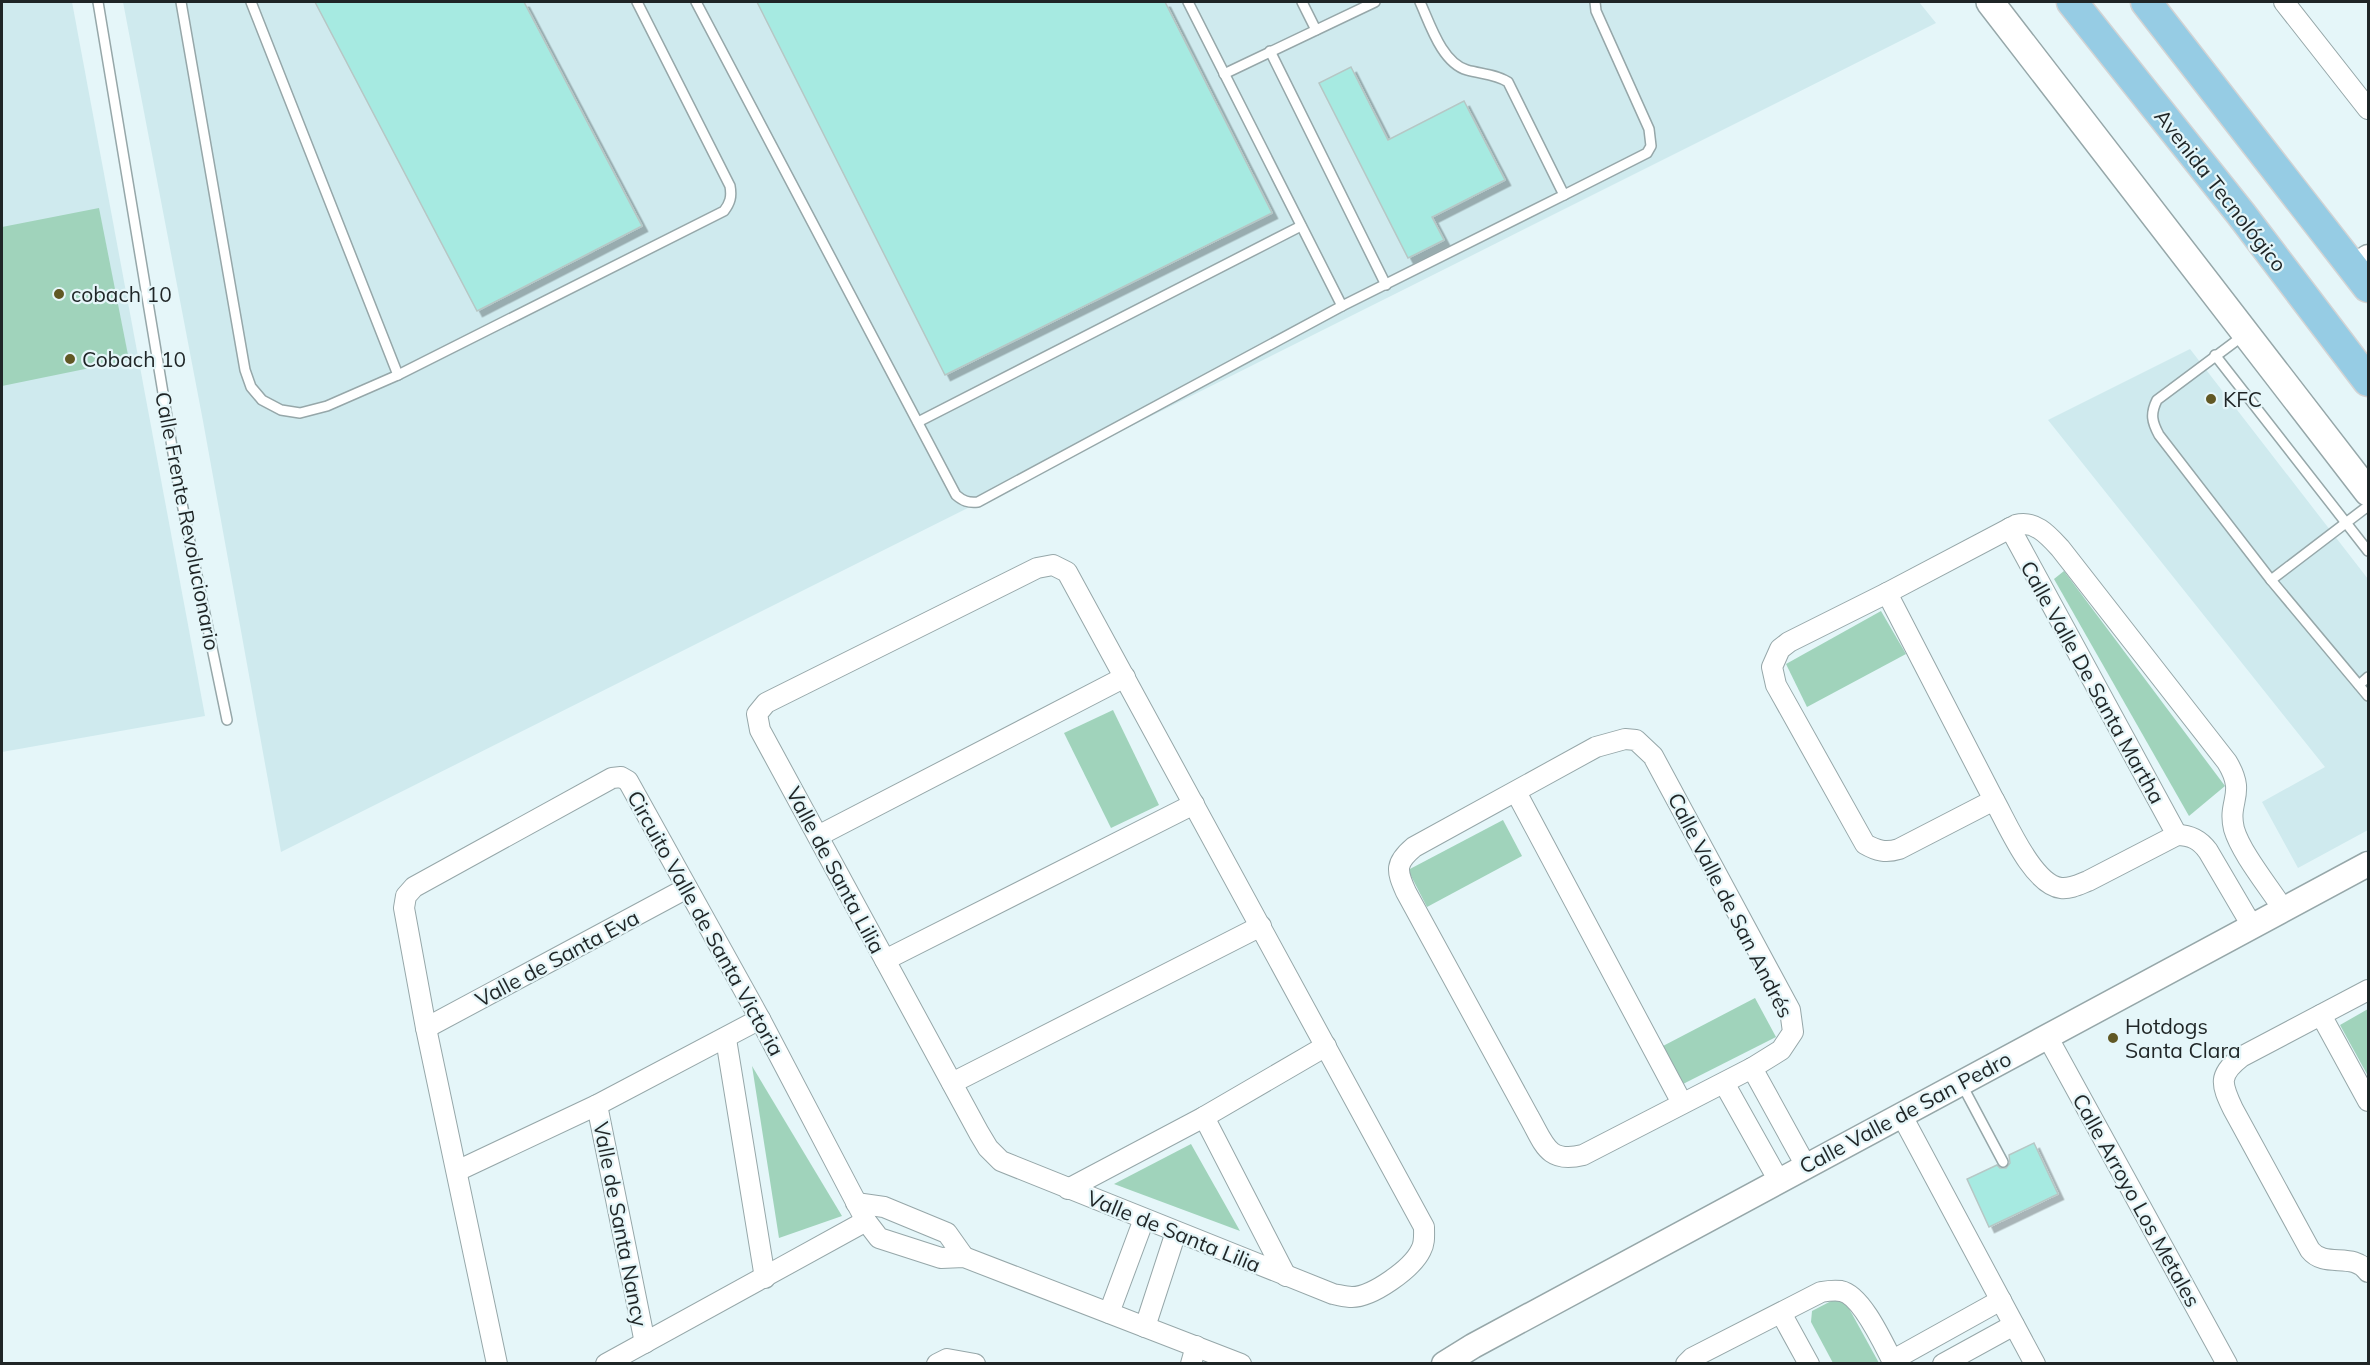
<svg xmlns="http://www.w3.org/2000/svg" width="2370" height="1365" font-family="Mulish,sans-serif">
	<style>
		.built { fill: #cfeaee }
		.green { fill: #a0d3bb }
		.building { fill: #a6eae1; stroke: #b6c7c5; stroke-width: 1.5; filter: url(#shadow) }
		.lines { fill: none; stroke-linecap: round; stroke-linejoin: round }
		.service-casing { stroke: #96a7a9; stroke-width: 12 }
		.minor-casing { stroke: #96a7a9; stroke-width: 22 }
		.tertiary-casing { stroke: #96a7a9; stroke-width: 27 }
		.secondary-casing { stroke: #96a7a9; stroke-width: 30 }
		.primary-casing { stroke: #d2d3d4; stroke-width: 33 }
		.service { stroke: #fff; stroke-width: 9 }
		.minor { stroke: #fff; stroke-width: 20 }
		.tertiary { stroke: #fff; stroke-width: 24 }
		.secondary { stroke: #fff; stroke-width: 27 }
		.primary { stroke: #96cce4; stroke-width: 30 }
		.poi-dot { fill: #615824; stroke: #e5f6f9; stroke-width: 2 }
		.labels { text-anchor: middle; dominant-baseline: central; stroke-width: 4.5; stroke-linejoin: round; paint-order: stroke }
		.street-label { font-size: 21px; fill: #1f2526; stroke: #e5f6f9 }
		.poi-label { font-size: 21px; fill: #1f2526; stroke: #e5f6f9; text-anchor: start }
	</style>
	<defs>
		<filter id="shadow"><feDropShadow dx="5.5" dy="5.5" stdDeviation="0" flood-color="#0004"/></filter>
	</defs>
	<rect width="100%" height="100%" fill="#e5f6f9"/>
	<g class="built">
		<polygon points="2,2 72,2 205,716 2,752"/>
		<polygon points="123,2 1919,2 1936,23 281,852 203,421"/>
		<polygon points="2190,349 2368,579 2368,830 2298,868 2262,802 2325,767 2048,420"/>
	</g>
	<g class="green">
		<polygon points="99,208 129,360 2,386 2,227"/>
		<polygon points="2064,571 2225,786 2189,816 2054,579"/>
		<polygon points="1881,611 1906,654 1807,707 1786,664"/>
		<polygon points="1113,710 1159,805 1111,828 1064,733"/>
		<polygon points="1503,820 1522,856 1427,907 1408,870"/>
		<polygon points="1755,998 1776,1037 1683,1084 1663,1046"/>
		<polygon points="2368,1009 2368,1076 2340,1025"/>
		<polygon points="752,1066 842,1216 779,1238"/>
		<polygon points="1191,1144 1240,1231 1114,1184"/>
		<polygon points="1835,1299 1846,1303 1879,1363 1833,1363 1811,1322 1812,1311"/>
	</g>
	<g class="building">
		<polygon points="315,2 524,2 642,226 477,311"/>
		<polygon points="757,2 1165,2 1272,213 945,375"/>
		<polygon points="1351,67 1388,140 1464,101 1505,180 1432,217 1444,240 1408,258 1319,83"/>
		<polygon points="2034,1143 2058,1194 1989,1227 1967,1179 1997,1165 2000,1168 2006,1168 2010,1163 2009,1155"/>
	</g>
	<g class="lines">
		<g class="service-casing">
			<g id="service">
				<polyline points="98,2 179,489 227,720"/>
				<path d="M 181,2 L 245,370 L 251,387 L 262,400 L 281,410 L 300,413 L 327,406 L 398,375 L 724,211 C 730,203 732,197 730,186 L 637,2"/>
				<polyline points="251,2 398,375"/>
				<path d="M 696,2 L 956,495 C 963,501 968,503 978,502 L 1342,306 L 1564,195 L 1508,82 C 1496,74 1481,74 1467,70 C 1442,63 1430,24 1420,2"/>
				<polyline points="1188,2 1342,306"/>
				<polyline points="1302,2 1316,30"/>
				<polyline points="1270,51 1386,285"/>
				<polyline points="1224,74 1375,2"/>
				<polyline points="1564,195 1647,153 1651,146 1649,129 1596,11 1595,2"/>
				<path d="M 2244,335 L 2157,400 C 2150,414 2152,422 2159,435 L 2271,580 L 2368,696"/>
				<polyline points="2215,355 2368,551"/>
				<polyline points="918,422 1301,226"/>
				<polyline points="2271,580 2368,506"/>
				<polyline points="2359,685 2368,677"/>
				<polyline points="1961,1083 2003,1162"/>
			</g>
		</g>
		<g class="minor-casing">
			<g id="minor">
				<polyline points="2284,2 2368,109"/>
				<polyline points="2010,528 2177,835"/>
				<path d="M 1053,565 L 1067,572 L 1424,1227 C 1424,1235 1425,1243 1421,1250 C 1412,1269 1372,1297 1352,1297 C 1346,1297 1339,1295 1333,1294 L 1001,1161 L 988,1148 L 979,1133 L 760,730 L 757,714 L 766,703 L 1037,568 Z"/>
				<polyline points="1887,593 1994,800"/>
				<path d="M 1625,739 L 1636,740 L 1653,756 L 1790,1010 L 1793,1032 L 1781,1050 L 1752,1068 L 1583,1155 C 1547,1164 1544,1143 1529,1117 L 1406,892 C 1396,870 1395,863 1414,847 L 1596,747 Z"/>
				<polyline points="1516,792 1682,1103"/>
				<polyline points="818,836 1125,677"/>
				<path d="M 2252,926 L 2208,851 C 2200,840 2191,835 2177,835 L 2088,881 C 2080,884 2071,889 2061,888 C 2033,885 2007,823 1994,800 L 1899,849 C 1886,853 1877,851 1865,844 L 1776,685 L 1772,667 L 1780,649 L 1789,642 L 1887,593 L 2016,525 C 2035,520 2048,535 2060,548 L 2227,762 C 2247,795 2227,800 2234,829 C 2241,853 2269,887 2283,909"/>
				<polyline points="885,960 1194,804"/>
				<path d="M 2368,990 L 2241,1057 C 2218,1075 2221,1084 2233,1109 L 2310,1250 C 2325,1269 2353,1251 2368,1272"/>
				<polyline points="2321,1015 2368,1101"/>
				<polyline points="426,1028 687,888"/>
				<polyline points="2047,1036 2227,1364"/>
				<polyline points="726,1039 765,1278"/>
				<polyline points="1752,1068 1806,1166"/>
				<polyline points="952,1083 1261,926"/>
				<polyline points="1724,1083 1779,1181"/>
				<polyline points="597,1105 645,1343"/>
				<polyline points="1902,1116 2035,1364"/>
				<polyline points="1204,1117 1286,1276"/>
				<polyline points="457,1171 597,1105 760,1019"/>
				<polyline points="1068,1189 1204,1117 1326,1046"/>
				<polyline points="856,1203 884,1207 947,1233 964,1257"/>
				<polyline points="1109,1313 1144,1219"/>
				<polyline points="1781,1313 1809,1364"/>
				<polyline points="1145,1327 1176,1232"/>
				<polyline points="1893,1360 2001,1300"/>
				<polyline points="497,1364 426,1028 404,908 406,896 414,887 612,778 621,777 628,781 760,1019 866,1221 879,1238 941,1258 964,1257 1241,1364"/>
				<polyline points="606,1364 866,1221"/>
				<polyline points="937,1364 947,1359 975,1364"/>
				<polyline points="1191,1364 1196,1346"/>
				<path d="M 1686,1364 L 1692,1358 L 1821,1292 C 1827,1291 1834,1290 1841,1291 C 1862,1295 1884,1345 1894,1364"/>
				<polyline points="1943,1364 2014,1325"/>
			</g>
		</g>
		<g class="tertiary-casing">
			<g id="tertiary">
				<polyline points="2354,268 2368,257"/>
				<polyline points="1444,1364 1473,1346 2368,864"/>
			</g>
		</g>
		<g class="secondary-casing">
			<polyline id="secondary" points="1990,2 2368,492"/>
		</g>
		<g class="primary-casing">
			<g id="primary">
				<polyline points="2072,2 2241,214 2368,381"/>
				<polyline points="2146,2 2368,287"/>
			</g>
		</g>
		<use href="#service" class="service"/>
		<use href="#minor" class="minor"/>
		<use href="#tertiary" class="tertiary"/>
		<use href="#secondary" class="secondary"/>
		<use href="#primary" class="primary"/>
	</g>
	<g class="poi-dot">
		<circle cx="59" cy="294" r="6"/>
		<circle cx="70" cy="359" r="6"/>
		<circle cx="2211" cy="399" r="6"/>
		<circle cx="2113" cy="1038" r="6"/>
	</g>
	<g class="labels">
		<g class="street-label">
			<text transform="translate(2221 190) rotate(52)">Avenida Tecnológico</text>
			<text transform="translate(188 521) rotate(79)">Calle Frente Revolucionario</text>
			<text transform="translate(2093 682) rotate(61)">Calle Valle De Santa Martha</text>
			<text transform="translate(836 870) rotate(62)">Valle de Santa Lilia</text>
			<text transform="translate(1731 905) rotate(63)">Calle Valle de San Andrés</text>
			<text transform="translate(706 923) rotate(61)">Circuito Valle de Santa Victoria</text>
			<text transform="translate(557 958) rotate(-28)">Valle de Santa Eva</text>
			<text transform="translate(1905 1112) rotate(-28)">Calle Valle de San Pedro</text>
			<text transform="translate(2137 1200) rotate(61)">Calle Arroyo Los Metales</text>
			<text transform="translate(621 1224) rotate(79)">Valle de Santa Nancy</text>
			<text transform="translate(1174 1231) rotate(22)">Valle de Santa Lilia</text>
		</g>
		<g class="poi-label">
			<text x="71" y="294">cobach 10</text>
			<text x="82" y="359">Cobach 10</text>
			<text x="2223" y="399">KFC</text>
			<text x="2125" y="1026">Hotdogs<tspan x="2125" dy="24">Santa Clara</tspan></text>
		</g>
	</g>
	<rect width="2370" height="1365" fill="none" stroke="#1f2526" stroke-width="6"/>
</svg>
